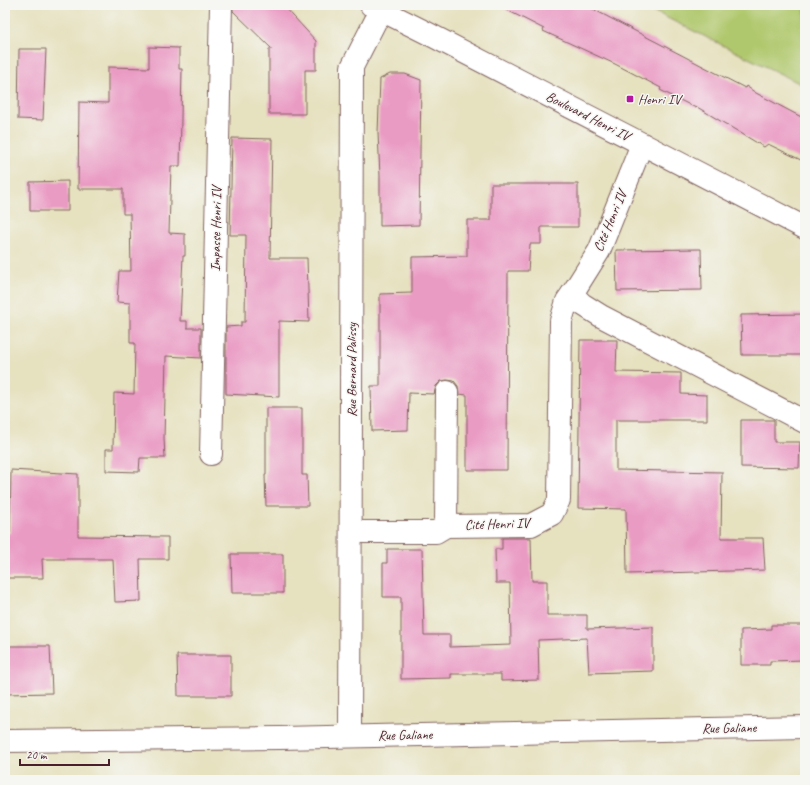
<svg xmlns="http://www.w3.org/2000/svg" width="810" height="785" font-family="Caveat,sans-serif">
	<style>
		.green { fill: #b0c86d; stroke: #7d744c }
		.building { fill: #ea9bc4 }
		.lines { fill: none; stroke-linecap: round; stroke-linejoin: round }
		.minor-casing { stroke: #81635f; stroke-width: 24 }
		.minor { stroke: #fff; stroke-width: 22 }
		.poi-dot { fill: #b5179e; stroke: #f6f6f2; stroke-width: 1.5 }
		.labels { text-anchor: middle; dominant-baseline: central; stroke-width: 3; stroke-linejoin: round; paint-order: stroke }
		.poi-label { font-size: 14px; fill: #4a1f2b; stroke: #f6f6f2; text-anchor: start }
		.street-label { font-size: 14px; fill: #4a1f2b; stroke: #f6f6f2 }
	</style>
	<rect width="100%" height="100%" fill="#f6f6f2"/>
	<filter id="ink" filterUnits="userSpaceOnUse"><feTurbulence type="fractalNoise" baseFrequency=".025" numOctaves="2"/><feDisplacementMap in="SourceGraphic" scale="8" xChannelSelector="R" yChannelSelector="G"/><feConvolveMatrix kernelMatrix="1 2 1 2 8 2 1 2 1" color-interpolation-filters="sRGB"/></filter>
	<filter id="wash" filterUnits="userSpaceOnUse"><feTurbulence type="fractalNoise" baseFrequency=".012" numOctaves="4" result="noise"/><feDisplacementMap in="SourceGraphic" scale="16" xChannelSelector="R" yChannelSelector="G"/><feGaussianBlur stdDeviation="0.9" result="paint"/><feColorMatrix in="noise" values="0 0 0 0 0 0 0 0 0 0 0 0 0 0 0 0 0 1.4 0 .05"/><feComposite in="paint" operator="in"/></filter>
	<g filter="url(#wash)">
		<rect width="100%" height="100%" fill="#e6e1bf"/>
		<polygon class="green" points="641,5 805,5 805,86"/>
		<g id="blocks">
			<g class="building">
				<polygon points="233,5 283,5 316,41 316,70 305,70 305,114 269,114 269,49 272,49 233,11"/>
				<polygon points="497,5 585,5 745,88 746,86 756,93 805,119 805,162 768,144 764,147 697,107 696,108 660,90 661,88 615,64 543,31 544,29"/>
				<polygon points="149,47 179,48 179,69 182,69 180,166 171,166 169,233 185,234 185,256 183,256 180,321 187,321 187,328 201,328 201,358 166,356 164,438 165,458 140,458 139,472 106,471 106,449 113,449 114,393 134,394 135,343 130,343 130,303 117,302 119,271 131,271 130,214 123,214 123,189 78,189 79,102 108,103 108,67 149,68"/>
				<polygon points="19,49 46,49 43,120 18,119"/>
				<polygon points="390,74 405,74 421,80 419,225 380,226 380,176 378,133 380,79"/>
				<polygon points="232,138 272,139 270,258 307,258 309,322 279,321 279,397 226,394 226,327 241,326 241,322 245,322 246,235 230,235"/>
				<polygon points="68,181 68,211 30,211 30,182"/>
				<polygon points="491,184 578,184 578,227 541,227 541,244 530,244 528,271 508,271 507,470 467,470 467,395 459,394 458,386 454,381 447,380 441,381 436,386 434,394 409,393 408,430 372,431 371,386 380,386 380,294 412,293 412,257 467,256 467,220 491,220"/>
				<polygon points="701,249 702,290 617,291 616,250"/>
				<polygon points="805,314 805,355 742,355 741,315"/>
				<polygon points="580,340 617,340 616,372 681,373 681,394 707,395 707,420 616,420 616,470 722,472 721,538 763,538 765,570 627,574 626,509 578,508"/>
				<polygon points="266,408 302,408 302,475 307,475 308,506 266,506 265,475 266,475"/>
				<polygon points="741,420 774,420 774,442 800,442 799,468 741,467"/>
				<polygon points="11,470 78,474 78,536 168,537 168,559 140,559 141,601 115,602 113,559 42,559 43,578 5,578 5,533 10,533"/>
				<polygon points="531,538 532,581 547,581 547,615 587,615 587,629 653,627 653,671 589,673 587,638 538,640 539,680 501,681 501,674 451,674 451,678 401,679 401,597 383,597 383,563 387,563 387,549 422,549 424,635 450,635 450,647 511,645 510,583 496,583 495,549 502,549 502,538"/>
				<polygon points="231,554 283,554 283,593 232,593"/>
				<polygon points="771,625 805,625 805,660 770,661 770,665 741,665 741,630 771,629"/>
				<polygon points="5,646 50,646 52,693 5,694"/>
				<polygon points="177,655 231,655 231,696 178,696"/>
			</g>
		</g>
	</g>
	<g filter="url(#ink)">
		<use href="#blocks" fill-opacity="0" stroke="#81635f" stroke-width="1"/>
		<g class="lines">
			<g class="minor-casing">
				<g id="minor">
					<polyline points="371,5 427,33 805,228"/>
					<polyline points="642,144 599,251 572,294 582,304 601,316 805,422"/>
					<polyline points="447,392 446,526 531,525 552,514 559,500 561,321 567,301 572,294"/>
					<polyline points="211,454 221,5"/>
					<polyline points="351,532 436,532 446,526"/>
					<polyline points="350,736 352,67 381,10"/>
					<polyline points="5,741 280,738 805,727"/>
				</g>
			</g>
			<use href="#minor" class="minor"/>
		</g>
	</g>
	<rect class="poi-dot" x="626" y="95" width="8" height="8" rx="2"/>
	<g class="labels">
		<g class="poi-label">
			<text x="638" y="99">Henri IV</text>
		</g>
		<g class="street-label">
			<text transform="translate(588 116) rotate(27)">Boulevard Henri IV</text>
			<text transform="translate(610 221) rotate(-67)">Cité Henri IV</text>
			<text transform="translate(216 229) rotate(-89)">Impasse Henri IV</text>
			<text transform="translate(351 370) rotate(-90)">Rue Bernard Palissy</text>
			<text transform="translate(497 524) rotate(-2)">Cité Henri IV</text>
			<text transform="translate(729 728) rotate(-1)">Rue Galiane</text>
			<text transform="translate(405 735) rotate(-1)">Rue Galiane</text>
		</g>
	</g>
	<rect width="810" height="785" fill="none" stroke="#f6f6f2" stroke-width="20"/>
	<path d="M20 759v6h89v-6" fill="none" stroke="#4a1f2b" stroke-width="2"/>
	<text x="26" y="759" font-size="12" fill="#4a1f2b" stroke="#f6f6f2" stroke-width="3" paint-order="stroke">20 m</text>
</svg>
